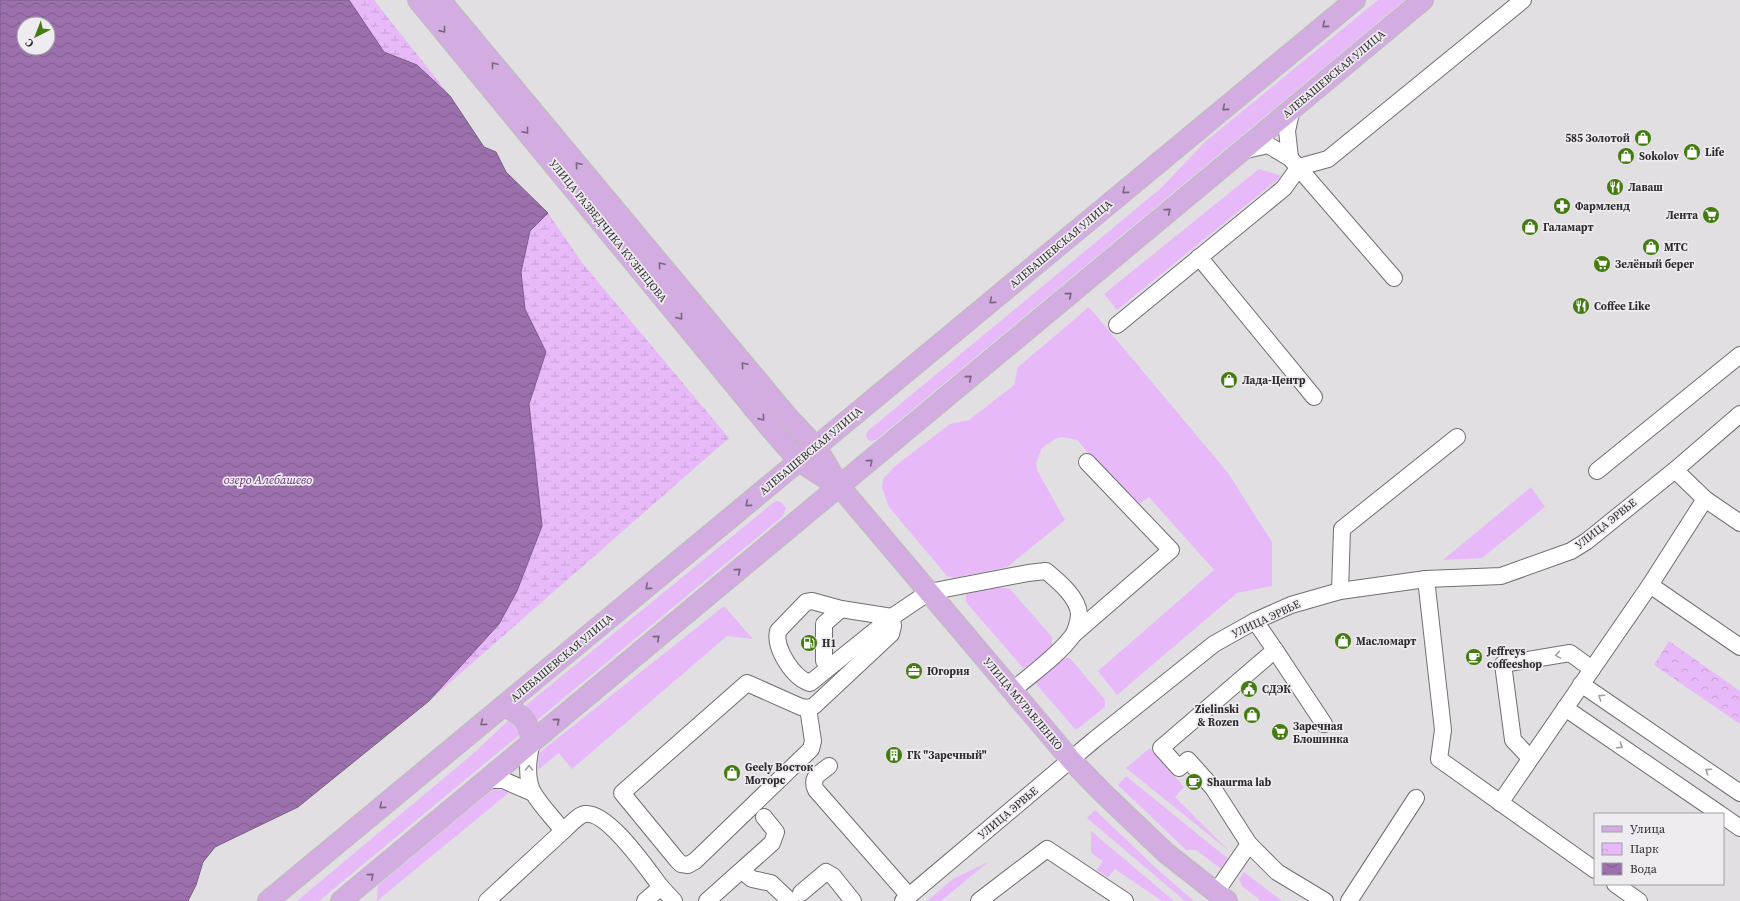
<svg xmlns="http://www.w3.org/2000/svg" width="1740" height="901" font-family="'Source Serif 4',serif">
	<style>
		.green { fill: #e7b9f9 }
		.wetland { fill: url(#wetland-marsh) }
		.park { fill: url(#park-crowns) }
		.water { fill: url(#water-waves); stroke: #7b5c87; fill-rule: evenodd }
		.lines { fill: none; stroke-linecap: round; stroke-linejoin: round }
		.minor-casing { stroke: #716e72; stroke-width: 18 }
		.major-casing { stroke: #bcbbbc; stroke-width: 22 }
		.minor { stroke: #fff; stroke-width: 16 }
		.major { stroke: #d3ade1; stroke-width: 20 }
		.oneway { stroke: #78667e }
		.oneway2 { stroke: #a0a0a0 }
		.labels { text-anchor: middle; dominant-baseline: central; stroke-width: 3.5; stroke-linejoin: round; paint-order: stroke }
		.street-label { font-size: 11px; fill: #2d2c2d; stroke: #efecf1 }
		.poi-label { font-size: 11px; font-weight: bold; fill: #2d2c2d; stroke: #efecf1; text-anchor: start }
		.water-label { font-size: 12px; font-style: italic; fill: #68307c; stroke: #efecf1 }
	</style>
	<defs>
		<pattern id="wetland-marsh" width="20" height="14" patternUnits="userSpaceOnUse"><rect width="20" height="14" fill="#e7b9f9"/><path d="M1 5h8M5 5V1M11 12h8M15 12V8" fill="none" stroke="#c69fd6"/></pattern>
		<pattern id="park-crowns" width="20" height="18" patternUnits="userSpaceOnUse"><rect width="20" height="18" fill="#e7b9f9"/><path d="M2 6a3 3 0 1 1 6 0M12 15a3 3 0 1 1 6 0" fill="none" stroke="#c69fd6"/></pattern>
		<pattern id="water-waves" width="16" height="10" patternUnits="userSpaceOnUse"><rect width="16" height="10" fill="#9c70ad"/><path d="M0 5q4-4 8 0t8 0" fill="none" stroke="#805c8d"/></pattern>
	</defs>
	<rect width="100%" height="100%" fill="#e2dfe3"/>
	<g class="green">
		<polygon points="1378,0 1405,0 876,440 870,441 867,439 866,434 869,430 1160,189 1206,141"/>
		<polygon points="1259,169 1282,176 1117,310 1104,294"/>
		<polygon points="1089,307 1228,473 1272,542 1272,586 1237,593 1117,695 1098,671 1214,570 1149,497 1135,507 1077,440 1062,437 1055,439 1042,448 1036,463 1037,470 1065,520 1007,567 954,578 947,576 889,507 882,488 883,479 895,466 950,424 969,420 1014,385 1018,367"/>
		<polygon points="1531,487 1545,507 1482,558 1443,560"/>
		<polygon points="777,501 781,502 786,508 783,516 319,901 297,901 475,752 514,715 773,503"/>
		<polygon points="997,587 1010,589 1052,637 1052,647 1030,666 1023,668 966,602 966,594"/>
		<polygon points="724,606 753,639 727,636 572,769 559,753 538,770 539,753"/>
		<polygon points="1061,658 1070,658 1105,700 1105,707 1076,730 1036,684 1035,680"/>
		<polygon points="1150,748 1184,787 1175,797 1229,851 1126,768"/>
		<polygon points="1126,776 1232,862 1227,868 1220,868 1196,850 1186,850 1118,785"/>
		<polygon points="493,789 511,791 377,901 378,885"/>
		<polygon points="1095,810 1157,869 1194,901 1185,901 1087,818"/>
		<polygon points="1091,831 1174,901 1162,901 1115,869 1108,877 1097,870 1103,861 1091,853"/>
		<polygon points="988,862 941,901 927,901 953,879"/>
		<polygon points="1244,872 1282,901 1261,901 1242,886 1239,879"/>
	</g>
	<g class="wetland">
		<polygon points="349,0 374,0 450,96 417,65 384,52"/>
		<polygon points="548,213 583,264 729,438 429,701 499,624 517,591 542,526 529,404 546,352 525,309 521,272 530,231"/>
	</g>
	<polygon class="park" points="1669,641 1740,691 1740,724 1654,665"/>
	<path class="water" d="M 0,0 L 349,0 L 384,52 L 417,65 L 450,96 L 484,147 L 496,152 L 506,172 L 548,213 L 530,231 L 521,272 L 525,309 L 546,352 L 529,404 L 542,526 L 517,591 L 499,624 L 429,701 L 298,807 L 215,847 L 203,862 L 196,885 L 188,901 L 0,901 ZM 24,24 L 48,24 L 48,48 L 24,48 Z"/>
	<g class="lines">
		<g class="minor-casing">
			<g id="minor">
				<polyline points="1242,151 1268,145 1290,158 1394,278"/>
				<polyline points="1290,158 1287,131 1292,108"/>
				<polyline points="1199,257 1314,397"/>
				<polyline points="1117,325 1284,188 1299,167 1328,159 1523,0"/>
				<polyline points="1675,470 1705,499 1740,523"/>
				<polyline points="1597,471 1740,355"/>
				<polyline points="1426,579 1443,730 1439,759 1595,870"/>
				<polyline points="1650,585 1740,647"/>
				<polyline points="1340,591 1342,529 1457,437"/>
				<path d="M 812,601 L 841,609 L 892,617 L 810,683 C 793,678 774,648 778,631 L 806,602 Z"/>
				<polyline points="1255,621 1275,650"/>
				<polyline points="1074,634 1171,550 1087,462"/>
				<polyline points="829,666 824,661 824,624 841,609"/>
				<polyline points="1581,684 1740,793"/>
				<path d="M 808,708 L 813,741 L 811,749 L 695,861 L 688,865 L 681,864 L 677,860 L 622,793 L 747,683 L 801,707 L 808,708 L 814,706 L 891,634 L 893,626 L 892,617 L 929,592 L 1028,573 L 1046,571 C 1058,581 1078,597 1079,614 C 1079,619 1076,631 1073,635 C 1060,654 1030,675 1012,691"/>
				<polyline points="1565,708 1720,814"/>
				<polyline points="1530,758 1513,740 1503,664 1570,653 1592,669"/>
				<path d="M 829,766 C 819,774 810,777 816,790 L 909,896"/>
				<polyline points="486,780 503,780 533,793"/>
				<polyline points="1500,803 1650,585 1705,499"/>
				<polyline points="1723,816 1740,828"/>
				<path d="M 563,831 C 569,826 578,815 585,814 C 608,811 647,869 661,887 L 645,901"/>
				<polyline points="1249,844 1277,872 1325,901"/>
				<polyline points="742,871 752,879 771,883 790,901"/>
				<polyline points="1615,884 1639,901"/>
				<polyline points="661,887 674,901"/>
				<polyline points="1216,892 1249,844 1213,788 1188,760 1179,768 1161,748 1275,650 1324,724"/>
				<polyline points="801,893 826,872 833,876 853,901"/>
				<path d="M 487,901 L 563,831 C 554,819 542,807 534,794 C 525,780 528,757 532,742"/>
				<polyline points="707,901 772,843 776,832 764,817"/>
				<polyline points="903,901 1094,740 1214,644 1255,621 1291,605 1340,591 1426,579 1501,576 1571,551 1587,541 1675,470 1740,414"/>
				<polyline points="979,901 1047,849 1125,901"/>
				<polyline points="1349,901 1416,798"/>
			</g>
		</g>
		<g class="major-casing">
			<g id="major">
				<polyline points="418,0 771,429 799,461 836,485"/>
				<polyline points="440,0 787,416 816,447 840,487 1071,760 1102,792 1166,853 1227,901"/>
				<path d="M 504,706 C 524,716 528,719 532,742"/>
				<polyline points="268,901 1355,0"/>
				<polyline points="341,901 1423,0"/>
			</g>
		</g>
		<use href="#minor" class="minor"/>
		<use href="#major" class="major"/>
	</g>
	<defs><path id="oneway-chevron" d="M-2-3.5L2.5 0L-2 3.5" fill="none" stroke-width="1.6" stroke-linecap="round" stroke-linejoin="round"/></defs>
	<g class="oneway">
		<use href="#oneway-chevron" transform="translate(1325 25) rotate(140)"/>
		<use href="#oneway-chevron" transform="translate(443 30) rotate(51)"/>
		<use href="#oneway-chevron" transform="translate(494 65) rotate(-130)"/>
		<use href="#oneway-chevron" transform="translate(1225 108) rotate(140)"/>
		<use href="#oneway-chevron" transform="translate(526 131) rotate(51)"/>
		<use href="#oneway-chevron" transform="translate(578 165) rotate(-130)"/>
		<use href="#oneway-chevron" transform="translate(1125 191) rotate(140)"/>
		<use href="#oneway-chevron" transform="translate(1168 211) rotate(-40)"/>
		<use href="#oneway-chevron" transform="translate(661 265) rotate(-130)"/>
		<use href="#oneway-chevron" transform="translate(1069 295) rotate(-40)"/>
		<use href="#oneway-chevron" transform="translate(992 301) rotate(140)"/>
		<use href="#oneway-chevron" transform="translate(680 317) rotate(51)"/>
		<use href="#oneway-chevron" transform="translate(744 365) rotate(-130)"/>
		<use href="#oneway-chevron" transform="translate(969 378) rotate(-40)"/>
		<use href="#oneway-chevron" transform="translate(762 418) rotate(51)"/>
		<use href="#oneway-chevron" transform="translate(870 462) rotate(-40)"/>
		<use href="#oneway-chevron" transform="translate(748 504) rotate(140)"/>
		<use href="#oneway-chevron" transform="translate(738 571) rotate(-40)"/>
		<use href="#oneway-chevron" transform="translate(648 587) rotate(140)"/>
		<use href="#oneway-chevron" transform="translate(657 638) rotate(-40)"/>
		<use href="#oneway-chevron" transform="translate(557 721) rotate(-40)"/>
		<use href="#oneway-chevron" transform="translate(483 723) rotate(140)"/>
		<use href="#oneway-chevron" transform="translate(382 806) rotate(140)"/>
		<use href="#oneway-chevron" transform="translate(371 876) rotate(-40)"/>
	</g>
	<g class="oneway2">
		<use href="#oneway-chevron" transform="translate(1558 655) rotate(171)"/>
		<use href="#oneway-chevron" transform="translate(1601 697) rotate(-146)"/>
		<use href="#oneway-chevron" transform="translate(1620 746) rotate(34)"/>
		<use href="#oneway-chevron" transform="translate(529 768) rotate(-90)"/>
		<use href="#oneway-chevron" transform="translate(1708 771) rotate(-146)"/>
	</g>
	<defs>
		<g id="shop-disc" transform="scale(0.9)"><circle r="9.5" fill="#457c11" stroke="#efecf1"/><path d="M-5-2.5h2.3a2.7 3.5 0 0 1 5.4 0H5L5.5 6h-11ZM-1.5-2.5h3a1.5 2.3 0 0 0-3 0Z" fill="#fff"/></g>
		<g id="restaurant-disc" transform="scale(0.9)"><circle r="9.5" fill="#457c11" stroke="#efecf1"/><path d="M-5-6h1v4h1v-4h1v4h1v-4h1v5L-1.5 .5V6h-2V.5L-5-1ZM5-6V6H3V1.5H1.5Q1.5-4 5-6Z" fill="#fff"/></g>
		<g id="pharmacy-disc" transform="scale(0.9)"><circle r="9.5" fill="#457c11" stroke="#efecf1"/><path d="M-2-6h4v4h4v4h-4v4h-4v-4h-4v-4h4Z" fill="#fff"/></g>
		<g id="supermarket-disc" transform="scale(0.9)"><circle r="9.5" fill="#457c11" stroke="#efecf1"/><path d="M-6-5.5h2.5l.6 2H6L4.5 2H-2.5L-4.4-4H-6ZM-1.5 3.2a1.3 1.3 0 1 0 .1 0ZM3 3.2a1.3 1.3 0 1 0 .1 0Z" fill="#fff"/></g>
		<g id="fuel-disc" transform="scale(0.9)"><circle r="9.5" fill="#457c11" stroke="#efecf1"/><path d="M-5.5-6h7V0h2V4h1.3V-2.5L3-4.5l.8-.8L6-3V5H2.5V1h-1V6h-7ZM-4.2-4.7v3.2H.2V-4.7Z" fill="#fff"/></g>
		<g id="cafe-disc" transform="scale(0.9)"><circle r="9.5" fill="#457c11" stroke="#efecf1"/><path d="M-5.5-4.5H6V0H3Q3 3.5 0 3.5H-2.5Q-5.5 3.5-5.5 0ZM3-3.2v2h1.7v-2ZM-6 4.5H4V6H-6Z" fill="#fff"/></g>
		<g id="office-disc" transform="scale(0.9)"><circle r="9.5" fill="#457c11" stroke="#efecf1"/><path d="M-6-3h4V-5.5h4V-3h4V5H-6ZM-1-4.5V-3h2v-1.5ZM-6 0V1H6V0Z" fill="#fff"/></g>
		<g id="civic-disc" transform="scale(0.9)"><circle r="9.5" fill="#457c11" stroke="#efecf1"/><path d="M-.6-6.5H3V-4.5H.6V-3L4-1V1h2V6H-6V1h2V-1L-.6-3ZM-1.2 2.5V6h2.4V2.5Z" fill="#fff"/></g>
		<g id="building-disc" transform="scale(0.9)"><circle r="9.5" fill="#457c11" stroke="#efecf1"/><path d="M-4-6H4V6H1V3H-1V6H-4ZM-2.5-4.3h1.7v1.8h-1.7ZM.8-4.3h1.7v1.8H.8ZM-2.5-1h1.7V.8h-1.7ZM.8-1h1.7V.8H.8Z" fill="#fff"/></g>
	</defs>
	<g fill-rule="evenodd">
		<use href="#shop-disc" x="1643" y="138"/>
		<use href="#shop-disc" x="1692" y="152"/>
		<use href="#shop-disc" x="1626" y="156"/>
		<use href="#restaurant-disc" x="1615" y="187"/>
		<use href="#pharmacy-disc" x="1562" y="206"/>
		<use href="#supermarket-disc" x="1711" y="215"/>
		<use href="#shop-disc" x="1530" y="227"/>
		<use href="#shop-disc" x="1651" y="247"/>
		<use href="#supermarket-disc" x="1602" y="264"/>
		<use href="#restaurant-disc" x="1581" y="306"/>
		<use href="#shop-disc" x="1229" y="380"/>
		<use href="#shop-disc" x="1343" y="641"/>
		<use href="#fuel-disc" x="809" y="643"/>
		<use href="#cafe-disc" x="1474" y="657"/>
		<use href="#office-disc" x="914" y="671"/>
		<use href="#civic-disc" x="1249" y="689"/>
		<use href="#shop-disc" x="1252" y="715"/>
		<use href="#supermarket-disc" x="1280" y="732"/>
		<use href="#building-disc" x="894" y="755"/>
		<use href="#shop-disc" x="732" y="773"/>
		<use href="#cafe-disc" x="1194" y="782"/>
	</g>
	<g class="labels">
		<g class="street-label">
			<text transform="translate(1334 74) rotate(-40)">АЛЕБАШЕВСКАЯ УЛИЦА</text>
			<text transform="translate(608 231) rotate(51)">УЛИЦА РАЗВЕДЧИКА КУЗНЕЦОВА</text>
			<text transform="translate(1061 244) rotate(-40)">АЛЕБАШЕВСКАЯ УЛИЦА</text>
			<text transform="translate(811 451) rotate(-40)">АЛЕБАШЕВСКАЯ УЛИЦА</text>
			<text transform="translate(1606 524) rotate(-38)">УЛИЦА ЭРВЬЕ</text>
			<text transform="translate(1266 619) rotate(-25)">УЛИЦА ЭРВЬЕ</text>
			<text transform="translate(562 658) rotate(-40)">АЛЕБАШЕВСКАЯ УЛИЦА</text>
			<text transform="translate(1023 704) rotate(50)">УЛИЦА МУРАВЛЕНКО</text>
			<text transform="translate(1008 813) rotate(-40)">УЛИЦА ЭРВЬЕ</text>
		</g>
		<g class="poi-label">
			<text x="1630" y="138" text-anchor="end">585 Золотой</text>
			<text x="1705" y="152">Life</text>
			<text x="1639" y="156">Sokolov</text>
			<text x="1628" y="187">Лаваш</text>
			<text x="1575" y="206">Фармленд</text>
			<text x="1698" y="215" text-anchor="end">Лента</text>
			<text x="1543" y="227">Галамарт</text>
			<text x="1664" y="247">МТС</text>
			<text x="1615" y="264">Зелёный берег</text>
			<text x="1594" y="306">Coffee Like</text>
			<text x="1242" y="380">Лада-Центр</text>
			<text x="1356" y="641">Масломарт</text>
			<text x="822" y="643">Н1</text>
			<text x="1487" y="651">Jeffreys<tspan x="1487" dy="13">coffeeshop</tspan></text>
			<text x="927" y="671">Югория</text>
			<text x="1262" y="689">СДЭК</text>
			<text x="1239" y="709" text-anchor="end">Zielinski<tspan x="1239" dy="13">&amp; Rozen</tspan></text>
			<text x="1293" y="726">Заречная<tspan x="1293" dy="13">Блошинка</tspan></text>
			<text x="907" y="755">ГК "Заречный"</text>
			<text x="745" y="767">Geely Восток<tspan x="745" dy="13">Моторс</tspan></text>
			<text x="1207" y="782">Shaurma lab</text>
		</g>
		<g class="water-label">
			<text x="268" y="480">озеро Алебашево</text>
		</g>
	</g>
	<rect x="1594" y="813" width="130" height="72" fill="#efecf1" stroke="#a19fa3"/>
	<rect x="1602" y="826" width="20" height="6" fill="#d3ade1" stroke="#a19fa3"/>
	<text x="1630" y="833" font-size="12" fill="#2d2c2d">Улица</text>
	<rect x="1602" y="843" width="20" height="12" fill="url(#park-crowns)" stroke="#a19fa3"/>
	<text x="1630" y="853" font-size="12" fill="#2d2c2d">Парк</text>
	<rect x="1602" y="863" width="20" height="12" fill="url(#water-waves)" stroke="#a19fa3"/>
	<text x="1630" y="873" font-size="12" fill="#2d2c2d">Вода</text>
	<g transform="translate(36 36) rotate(222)"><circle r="19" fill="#efecf1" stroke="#a19fa3"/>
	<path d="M0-3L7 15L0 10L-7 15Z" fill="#457c11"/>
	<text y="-6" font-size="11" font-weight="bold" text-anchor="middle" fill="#2d2c2d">С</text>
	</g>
</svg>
